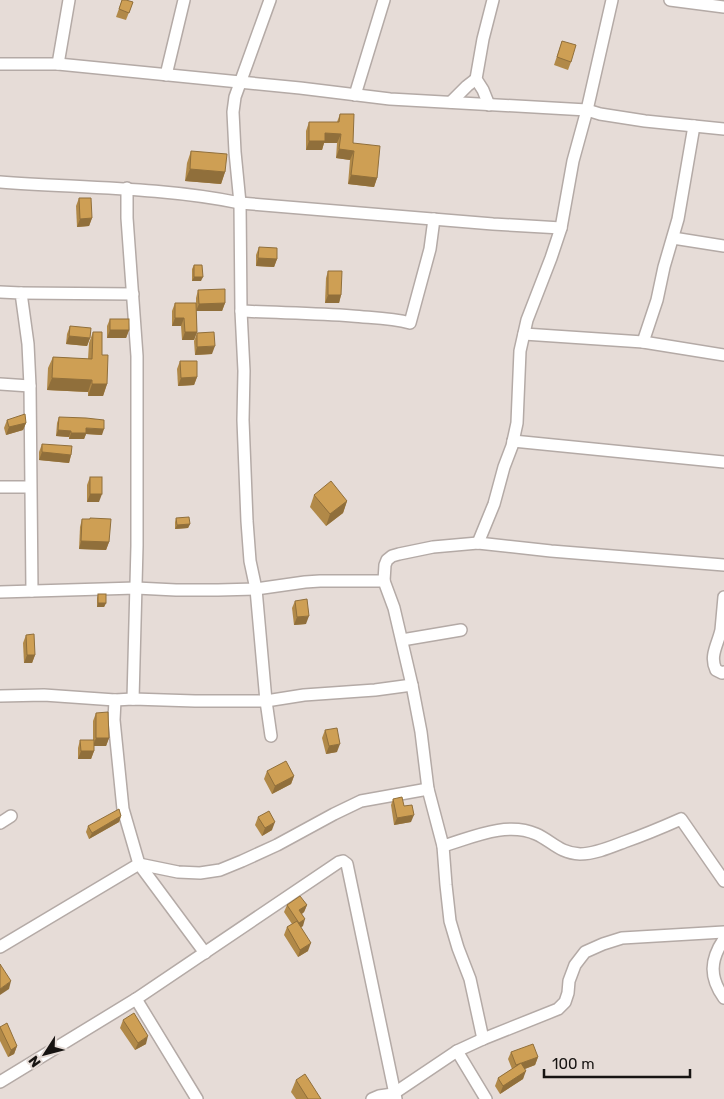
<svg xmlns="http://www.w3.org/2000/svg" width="724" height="1099" font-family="Rubik,sans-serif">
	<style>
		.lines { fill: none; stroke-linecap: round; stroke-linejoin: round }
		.street-casing { stroke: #b4aaa6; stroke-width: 14 }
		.street { stroke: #fff; stroke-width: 11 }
		.wall { fill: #b18948 }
		.shaded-wall { fill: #906f3b }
		.building { fill: #ce9f54; stroke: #906f3b }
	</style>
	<rect width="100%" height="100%" fill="#e6dcd7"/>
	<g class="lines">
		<g class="street-casing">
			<g id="street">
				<polyline points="270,0 235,97 233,112 235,152 240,203 241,311 244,371 243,420 247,521 250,561 256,589 266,701 271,736"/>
				<polyline points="670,0 724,7"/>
				<polyline points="0,64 58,64 300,88 390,99 587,110 600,114 645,121 724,129"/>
				<polyline points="58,64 69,0"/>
				<polyline points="166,75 184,0"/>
				<polyline points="355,95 384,0"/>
				<polyline points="451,102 467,86 476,79"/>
				<polyline points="489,105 483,90 476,79 483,39 493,0"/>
				<path d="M 0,182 C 80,188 161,187 240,203 L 493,224 L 561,228"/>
				<polyline points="127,188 127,218 137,356 137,546 133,699"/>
				<polyline points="673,238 724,246"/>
				<polyline points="0,292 21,293 28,344 30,386 32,591"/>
				<polyline points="21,293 133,294"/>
				<path d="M 241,311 C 278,313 315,313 352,316 C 372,318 391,318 410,323 L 430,249 L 434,219"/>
				<polyline points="524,334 643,342 724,355"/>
				<polyline points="643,342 657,300 664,267 678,219 694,126"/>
				<polyline points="0,384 30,386"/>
				<polyline points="513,441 724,462"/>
				<polyline points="0,487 30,487"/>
				<polyline points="478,543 494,504 504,467 512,446 517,423 520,351 527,320 551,258 561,228 573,161 587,110 612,0"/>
				<polyline points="384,581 385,565 387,560 392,556 399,554 433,547 478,543 551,551 724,565"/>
				<polyline points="0,592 136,588 176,590 218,590 256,589 305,582 320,581 384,581 394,608 412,685 421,732 428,789 443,846 446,885 450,921 458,948 470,979 483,1039"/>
				<path d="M 724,597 C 723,608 722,619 721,630 C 718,644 709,656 716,670 L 722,673 L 724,672"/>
				<polyline points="402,640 461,630"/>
				<polyline points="0,696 44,695 115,700 133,699 195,701 266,701 304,695 375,690 412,685"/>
				<polyline points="115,700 114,720 123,809 139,864 205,953"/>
				<polyline points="0,823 11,816"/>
				<path d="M 443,846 C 471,838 506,821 536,834 C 552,841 559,853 580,854 C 595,854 611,847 624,842 C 644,835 663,827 681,819 L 724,881"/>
				<path d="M 724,939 C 710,960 709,977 724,998"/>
				<polyline points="0,947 139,864 178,872 200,873 220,870 242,861 277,845 334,814 361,801 428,789"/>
				<polyline points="136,999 197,1099"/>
				<polyline points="457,1051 486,1099"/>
				<polyline points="0,1082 136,999 339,862 343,861 347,864 396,1099"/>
				<polyline points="372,1099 379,1096 393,1094 457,1051 483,1039 558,1009 565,1002 568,993 569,981 575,965 585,952 603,944 622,938 724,932"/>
			</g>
		</g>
		<use href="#street" class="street"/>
	</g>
	<g class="wall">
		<polygon points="122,0 133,2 126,20 116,17"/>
		<polygon points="562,41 571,62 568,70 554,65"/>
		<polygon points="340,114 353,143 377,178 374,187 348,184 350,160 336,158 337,143 324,143 322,150 306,150 306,131 309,122 337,122"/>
		<polygon points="191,151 225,172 221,184 185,181 187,163"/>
		<polygon points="79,198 92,218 89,226 77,227 76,206"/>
		<polygon points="259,247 277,259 274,267 256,266 256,255"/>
		<polygon points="194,265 201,281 192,281 192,269"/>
		<polygon points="328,271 341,295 339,303 325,303 326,278"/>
		<polygon points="198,290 225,303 222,311 196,311 197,332 194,340 182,340 181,326 172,326 172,311 175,303 196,303 196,298"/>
		<polygon points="110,319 129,330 126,338 107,338 107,326"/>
		<polygon points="70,326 90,338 87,346 66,344 67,334"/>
		<polygon points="93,332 102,355 107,384 103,396 88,396 88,392 47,390 48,368 53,357 88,359 89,343"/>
		<polygon points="197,333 212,354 195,355 194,341"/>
		<polygon points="180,361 197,377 194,385 178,386 177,369"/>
		<polygon points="59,417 102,435 86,434 84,439 69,439 69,437 56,436 57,423"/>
		<polygon points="7,420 26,423 23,430 6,435 4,428"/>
		<polygon points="42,444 71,455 69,463 39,460 39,452"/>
		<polygon points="90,477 99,502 87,502 87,485"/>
		<polygon points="314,495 347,501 343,513 326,526 310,507"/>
		<polygon points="176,518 190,524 188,528 175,529 175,522"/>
		<polygon points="82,519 90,519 109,542 106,550 79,549 80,527"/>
		<polygon points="98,594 106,603 104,607 97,607 97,598"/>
		<polygon points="295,601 306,624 294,625 292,608"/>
		<polygon points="26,635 35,655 32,663 24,663 23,643"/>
		<polygon points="96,713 109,738 106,746 94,746 94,751 91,759 78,759 78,748 80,740 93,740 93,721"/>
		<polygon points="325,730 337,752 326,754 322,738"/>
		<polygon points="267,771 294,776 291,784 272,794 264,779"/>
		<polygon points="393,799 404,806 411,822 394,825 391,805"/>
		<polygon points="121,816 119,822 89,839 86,832 88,826"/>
		<polygon points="258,817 272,830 262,836 255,825"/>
		<polygon points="287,905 307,905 304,912 302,914 303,926 301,927 308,951 298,957 284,935 287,927 292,924 284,912"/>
		<polygon points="123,1020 146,1044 135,1050 120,1028"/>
		<polygon points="0,1026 17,1046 14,1054 8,1057 0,1041"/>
		<polygon points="511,1052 538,1057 535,1065 525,1069 523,1079 500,1094 495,1086 498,1078 512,1069 508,1059"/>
		<polygon points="296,1080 321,1099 296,1099 291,1092"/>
	</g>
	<g class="shaded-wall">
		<polygon points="325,133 341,134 337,143 324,143 322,150 306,150 309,141"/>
		<polygon points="339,149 354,151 350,160 336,158"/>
		<polygon points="190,169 225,172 221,184 185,181"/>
		<polygon points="351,175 377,178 374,187 348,184"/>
		<polygon points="92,218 89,226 77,227 80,219"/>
		<polygon points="258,258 277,259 274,267 256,266"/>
		<polygon points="194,277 203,277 201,281 192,281"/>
		<polygon points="328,295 341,295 339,303 325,303"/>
		<polygon points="225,303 222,311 196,311 199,304"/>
		<polygon points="175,318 184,318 181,326 172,326"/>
		<polygon points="110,330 129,330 126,338 107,338"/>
		<polygon points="185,332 197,332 194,340 182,340"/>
		<polygon points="69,336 90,338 87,346 66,344"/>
		<polygon points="215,346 212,354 195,355 197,347"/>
		<polygon points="197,377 194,385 178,386 181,378"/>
		<polygon points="52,378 92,380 88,392 47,390"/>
		<polygon points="92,384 107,384 103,396 88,396"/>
		<polygon points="26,423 23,430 6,435 9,427"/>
		<polygon points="86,428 104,429 102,435 86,434 84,439 69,439 71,433"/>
		<polygon points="58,430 71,431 69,437 56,436"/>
		<polygon points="42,452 71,455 69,463 39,460"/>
		<polygon points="90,494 102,494 99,502 87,502"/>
		<polygon points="347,501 343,513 326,526 330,514"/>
		<polygon points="190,524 188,528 175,529 177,525"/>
		<polygon points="81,541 109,542 106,550 79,549"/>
		<polygon points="98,603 106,603 104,607 97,607"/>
		<polygon points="309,616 306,624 294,625 297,617"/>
		<polygon points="27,655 35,655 32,663 24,663"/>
		<polygon points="96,738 109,738 106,746 93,746"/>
		<polygon points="340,744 337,752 326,754 329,746"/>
		<polygon points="81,751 94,751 91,759 78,759"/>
		<polygon points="294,776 291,784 272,794 275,786"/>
		<polygon points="414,815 411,822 394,825 397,818"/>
		<polygon points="121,816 119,822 89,839 92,833"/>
		<polygon points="275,822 272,830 262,836 265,828"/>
		<polygon points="307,905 304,912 297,917 299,910"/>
		<polygon points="305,919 303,926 296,930 299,923"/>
		<polygon points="311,943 308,951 298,957 300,950"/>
		<polygon points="11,981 9,989 0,995 0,989"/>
		<polygon points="148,1036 146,1044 135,1050 138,1043"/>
		<polygon points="17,1046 14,1054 8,1057 11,1050"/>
		<polygon points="538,1057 535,1065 514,1073 516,1065"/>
		<polygon points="526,1071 523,1079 500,1094 503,1086"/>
	</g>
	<g class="building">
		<polygon points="122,0 126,0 133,2 129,13 119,9"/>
		<polygon points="562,41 576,45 571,62 557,57"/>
		<polygon points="340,114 354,114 353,143 380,146 377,178 351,175 354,151 339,149 341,134 325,133 325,141 309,141 309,122 339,122"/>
		<polygon points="191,151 227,154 225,172 190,169"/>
		<polygon points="79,198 91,198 92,218 80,219"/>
		<polygon points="259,247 277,248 277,259 258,258"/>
		<polygon points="194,265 202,265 203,277 194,277"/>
		<polygon points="328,271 342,271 341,295 328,295"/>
		<polygon points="225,289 225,303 199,304 198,290"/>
		<polygon points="175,303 196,303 197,332 185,332 184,318 175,318"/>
		<rect x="110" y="319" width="19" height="11"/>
		<polygon points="70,326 91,328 90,338 69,336"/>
		<polygon points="93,332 102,332 102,355 108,355 107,384 92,384 92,380 52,378 53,357 92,359"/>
		<polygon points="214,332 215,346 197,347 197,333"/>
		<polygon points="180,361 197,361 197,377 181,378"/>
		<polygon points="25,414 26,423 9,427 7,420"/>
		<polygon points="59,417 86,418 104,420 104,429 86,428 86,433 71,433 71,431 58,430"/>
		<polygon points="42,444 72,446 71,455 42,452"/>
		<rect x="90" y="477" width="12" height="17"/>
		<polygon points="331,481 347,501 330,514 314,495"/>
		<polygon points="189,517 190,524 177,525 176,518"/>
		<polygon points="90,518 111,519 109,542 81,541 82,519 90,519"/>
		<rect x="98" y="594" width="8" height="9"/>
		<polygon points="307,599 309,616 297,617 295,601"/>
		<polygon points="34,634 35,655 27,655 26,635"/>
		<polygon points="108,712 109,738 96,738 96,713"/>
		<polygon points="337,728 340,744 329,746 325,730"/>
		<polygon points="80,740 94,740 94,751 81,751"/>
		<polygon points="286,761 294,776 275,786 267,771"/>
		<polygon points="402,797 404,806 412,805 414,815 397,818 393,799"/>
		<polygon points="119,809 121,816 92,833 88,826"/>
		<polygon points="269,811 275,822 265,828 258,817"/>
		<polygon points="300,896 307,905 299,910 305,919 299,923 287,905"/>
		<polygon points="297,921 311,943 300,950 287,927"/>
		<polygon points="0,964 11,981 0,989"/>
		<polygon points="134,1013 148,1036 138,1043 123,1020"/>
		<polygon points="7,1023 17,1046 11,1050 0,1027"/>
		<polygon points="533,1044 538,1057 516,1065 511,1052"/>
		<polygon points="521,1063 526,1071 503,1086 498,1078"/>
		<polygon points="305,1074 321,1099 308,1099 296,1080"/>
	</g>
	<g transform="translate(45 1054) rotate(234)" stroke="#e6dcd7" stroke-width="4" paint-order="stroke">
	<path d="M0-4L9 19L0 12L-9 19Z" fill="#171412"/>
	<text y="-8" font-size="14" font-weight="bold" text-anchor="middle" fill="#171412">N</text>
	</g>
	<path d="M544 1069v8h146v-8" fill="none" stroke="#171412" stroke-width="2.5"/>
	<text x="552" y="1069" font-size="15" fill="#171412" stroke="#e6dcd7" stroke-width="4" paint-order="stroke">100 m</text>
</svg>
